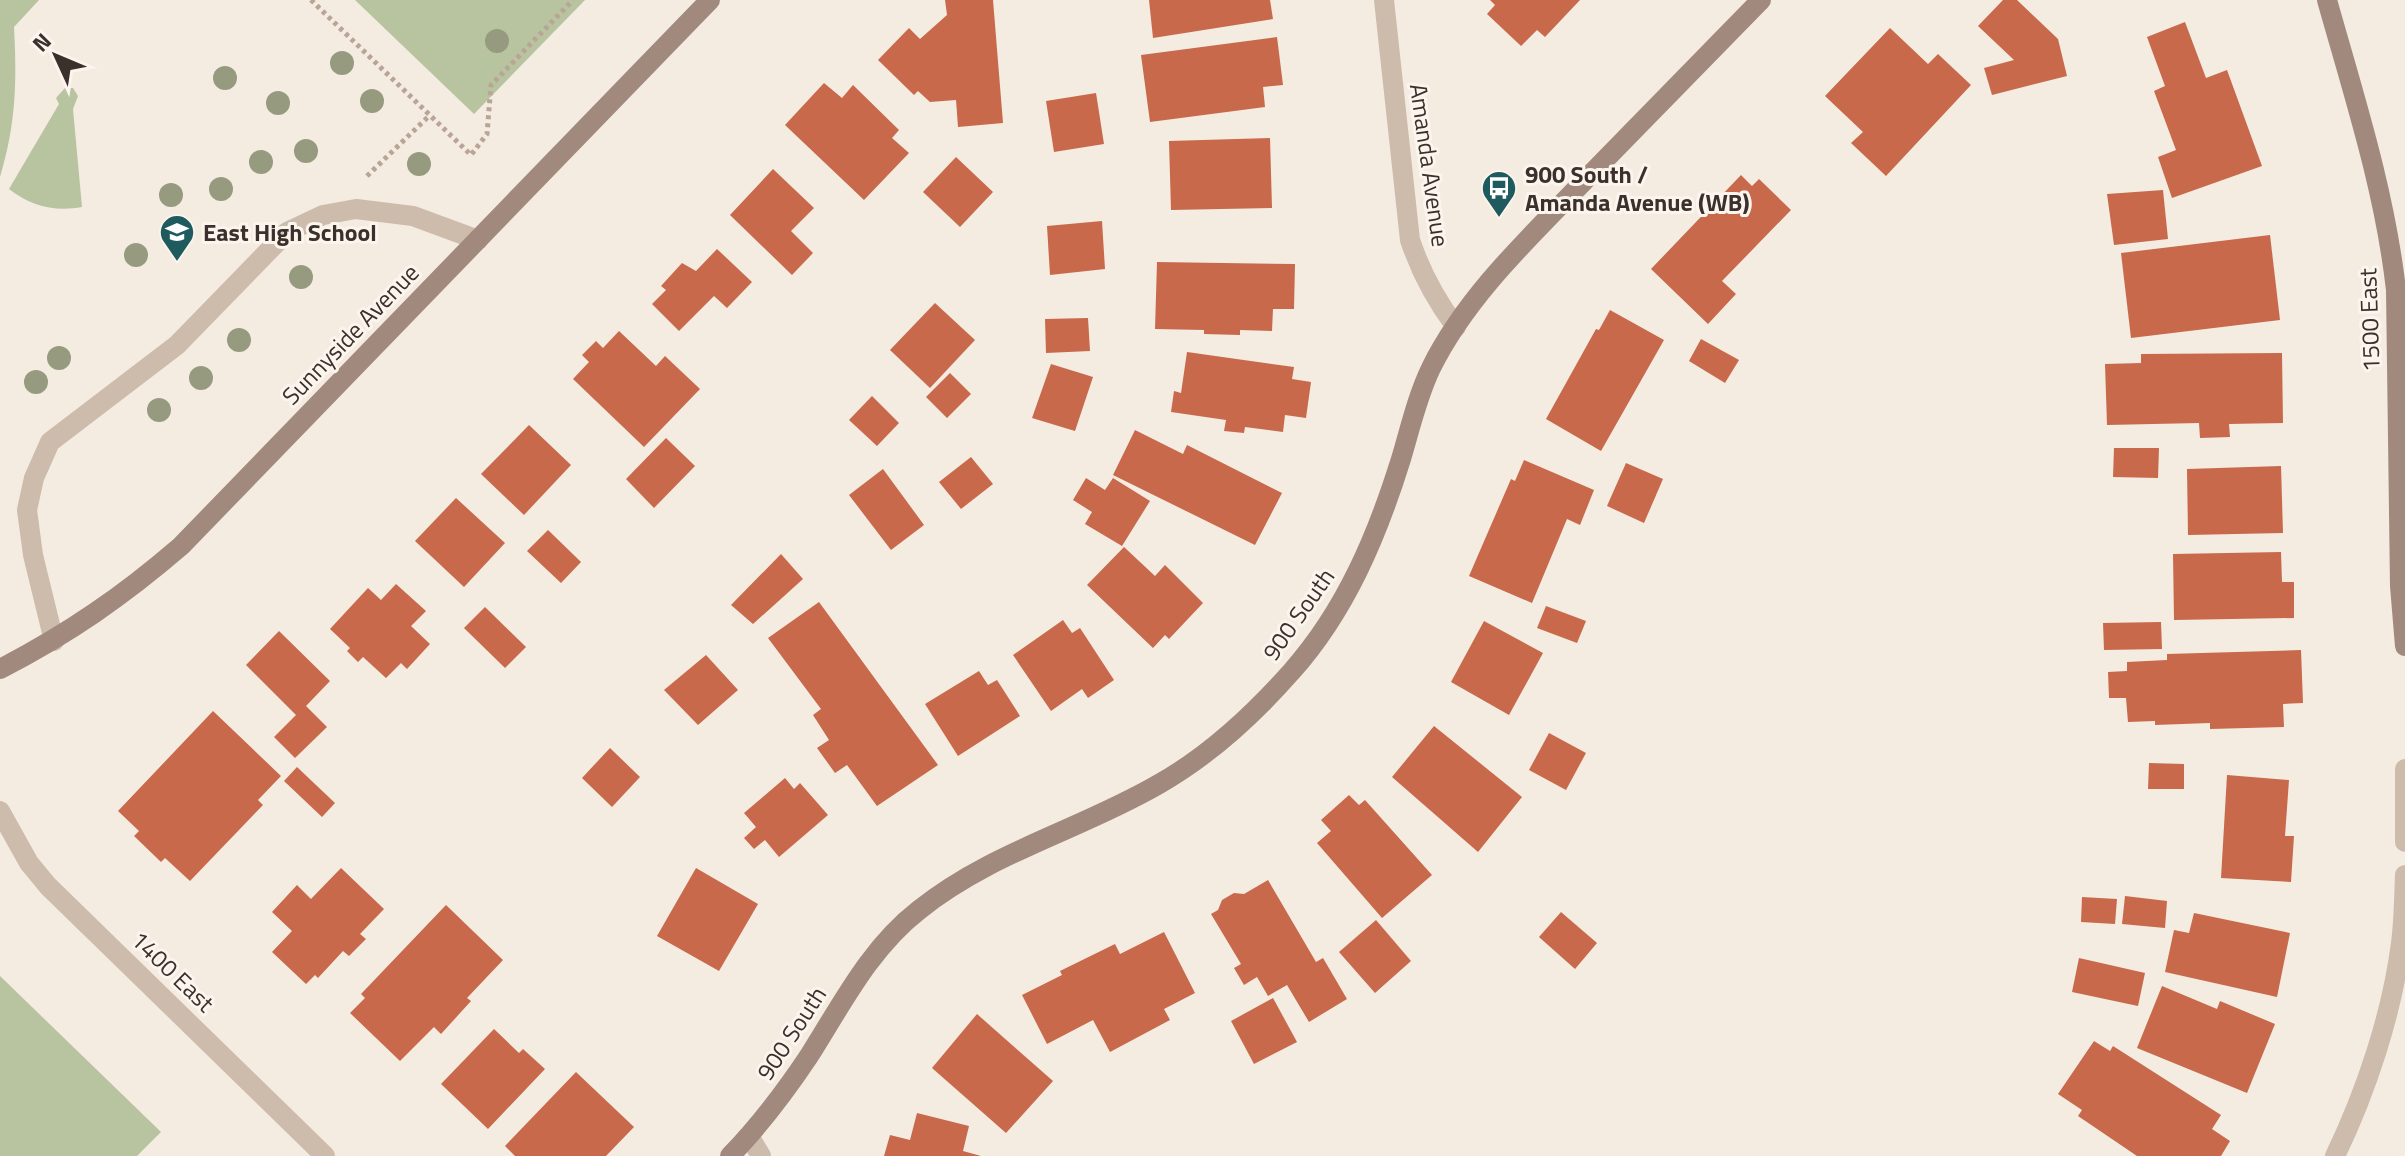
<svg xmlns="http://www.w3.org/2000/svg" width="2405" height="1156" font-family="'Titillium Web',sans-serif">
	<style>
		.green { fill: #b8c4a0 }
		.building { fill: #c8694b }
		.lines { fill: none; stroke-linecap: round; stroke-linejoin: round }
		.path { stroke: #b9a596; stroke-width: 5; stroke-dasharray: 4 4; stroke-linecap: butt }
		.lane { stroke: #cdbbac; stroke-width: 20 }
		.street { stroke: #cdbbac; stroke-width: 20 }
		.secondary { stroke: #a18a7d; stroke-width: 20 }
		.tree { fill: #969b7f }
		.labels { text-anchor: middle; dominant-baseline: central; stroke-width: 6; stroke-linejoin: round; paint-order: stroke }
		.street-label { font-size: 24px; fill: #3b302b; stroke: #fbf5ee }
		.poi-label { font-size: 24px; font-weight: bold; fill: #3b302b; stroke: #fbf5ee; text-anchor: start }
	</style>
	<rect width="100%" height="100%" fill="#f4ebe1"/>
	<g class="green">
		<path d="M 0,0 L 39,0 L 14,27 C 17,82 16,124 0,177 Z"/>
		<polygon points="355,0 585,0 474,114"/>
		<path d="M 65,88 L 73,88 L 78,96 L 73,109 L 82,207 C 55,212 30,206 9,189 L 59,104 L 56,98 Z"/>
		<polygon points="0,976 161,1132 137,1156 0,1156"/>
	</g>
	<g class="building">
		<polygon points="945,0 993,0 1003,123 958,127 956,100 930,102 918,91 914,95 878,60 909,28 920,39 947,15"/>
		<polygon points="1149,0 1270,0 1273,19 1153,38"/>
		<polygon points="1490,0 1580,0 1545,37 1537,30 1521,46 1487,14 1495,5"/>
		<polygon points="2003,0 2017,0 2058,39 2067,76 1992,95 1984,68 2014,60 1978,26"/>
		<polygon points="2185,22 2206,78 2227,70 2262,166 2172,198 2158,157 2176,150 2154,91 2165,86 2147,37"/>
		<polygon points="1890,28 1928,64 1938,54 1971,85 1886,176 1851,143 1863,132 1825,96"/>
		<polygon points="1277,37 1283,85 1263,87 1265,107 1150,122 1141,55"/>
		<polygon points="824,83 842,98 853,85 899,130 892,138 909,153 864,200 785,125"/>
		<polygon points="1096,93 1104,144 1054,152 1046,101"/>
		<polygon points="1270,138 1272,208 1171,210 1169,141"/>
		<polygon points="956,157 993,192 960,227 923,192"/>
		<polygon points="773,169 814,208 791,231 813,253 792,275 730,215"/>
		<polygon points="1741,175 1752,186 1759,179 1791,210 1722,281 1736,294 1708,324 1651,269"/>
		<polygon points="2163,190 2168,239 2114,245 2107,194"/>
		<polygon points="1102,221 1105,269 1050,275 1047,226"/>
		<polygon points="2270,235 2280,320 2131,338 2121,253"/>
		<polygon points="717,249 752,282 727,308 714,296 679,331 652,304 666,290 661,286 682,263 696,271"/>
		<polygon points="1157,262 1295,264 1294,309 1273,309 1272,331 1240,330 1240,335 1204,334 1204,330 1155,329"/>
		<polygon points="935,303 975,340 930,388 890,350"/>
		<polygon points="1610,310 1664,340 1601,451 1546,419 1596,329 1599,330"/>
		<polygon points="1088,318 1090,351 1046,353 1045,319"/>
		<polygon points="619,331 656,366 665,356 700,389 644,447 573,379 589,362 582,355 596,341 603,348"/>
		<polygon points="1701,339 1739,360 1725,383 1689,361"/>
		<polygon points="1187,352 1294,367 1292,379 1311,382 1306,418 1285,415 1283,432 1245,427 1244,433 1224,431 1226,420 1171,412 1174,391 1181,393"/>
		<polygon points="2282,353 2283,423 2229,424 2230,437 2200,438 2199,423 2107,425 2105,364 2141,363 2141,354"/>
		<polygon points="1051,364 1093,377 1075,431 1032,418"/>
		<polygon points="950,373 971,394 947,418 926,397"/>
		<polygon points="872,396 899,423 877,446 849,420"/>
		<polygon points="529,425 571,465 524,515 481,474"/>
		<polygon points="1135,430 1183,454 1187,445 1282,493 1255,545 1113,475"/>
		<polygon points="666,438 695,466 654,508 626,479"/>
		<polygon points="2114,448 2159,448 2158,478 2113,477"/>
		<polygon points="971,457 993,484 961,509 939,482"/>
		<polygon points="1524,460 1594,490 1580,525 1567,519 1532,603 1469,576 1511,479 1515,481"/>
		<polygon points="1626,463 1663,479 1644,523 1607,506"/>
		<polygon points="2281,466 2283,533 2188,535 2187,469"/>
		<polygon points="883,469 924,525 891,550 849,495"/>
		<polygon points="1086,478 1105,490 1113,478 1150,501 1122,546 1085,524 1092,512 1073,500"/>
		<polygon points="456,498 505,543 464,587 415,541"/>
		<polygon points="548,530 581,562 561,583 527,551"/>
		<polygon points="1124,547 1155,576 1165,565 1203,603 1169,639 1165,635 1153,648 1087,585"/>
		<polygon points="2281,552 2282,582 2294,582 2294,618 2174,620 2173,554"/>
		<polygon points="781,554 803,579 753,624 731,605"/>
		<polygon points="396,584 426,611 411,626 430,644 407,669 401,663 386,678 363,657 358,662 347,651 350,648 330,629 368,588 381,600"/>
		<polygon points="819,602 938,765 877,806 847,765 835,773 817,748 829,740 813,715 821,709 768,638"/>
		<polygon points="1546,606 1586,621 1577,643 1537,628"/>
		<polygon points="485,607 526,647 505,668 464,628"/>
		<polygon points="1063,620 1072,633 1080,628 1114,680 1088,698 1082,689 1051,711 1013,655"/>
		<polygon points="1484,621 1543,653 1509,715 1451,682"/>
		<polygon points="2161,622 2162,649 2104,650 2103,623"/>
		<polygon points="279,631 330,681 306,706 327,727 295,758 274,737 296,715 246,665"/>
		<polygon points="2301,650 2303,703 2283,704 2284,727 2210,729 2210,723 2155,725 2155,721 2128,722 2126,698 2109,698 2108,672 2127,671 2127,662 2167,660 2167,654"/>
		<polygon points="706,655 738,690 698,725 664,690"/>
		<polygon points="979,671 988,685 997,680 1020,716 958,756 925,704"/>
		<polygon points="213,711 281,776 258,800 263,805 190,881 165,858 161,862 134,836 139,831 118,811"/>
		<polygon points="1434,726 1522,797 1478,852 1392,777"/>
		<polygon points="1549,733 1586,753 1566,790 1529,770"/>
		<polygon points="610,748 640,777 612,807 582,778"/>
		<polygon points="2149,763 2184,764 2184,789 2148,789"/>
		<polygon points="297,767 335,803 322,817 284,781"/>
		<polygon points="2227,775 2289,780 2285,836 2294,836 2291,882 2221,878"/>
		<polygon points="785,778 794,789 800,783 828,815 779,857 765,840 754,849 744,838 756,827 744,813"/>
		<polygon points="1349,795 1359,805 1365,800 1432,875 1382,918 1317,843 1331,831 1321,820"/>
		<polygon points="341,868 384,909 360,934 366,939 349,956 343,951 318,978 315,975 306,984 272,952 292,931 272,912 297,885 311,899"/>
		<polygon points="696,868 758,904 719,971 657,936"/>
		<polygon points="1268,880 1316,962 1323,958 1347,999 1309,1022 1287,985 1268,996 1257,977 1244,985 1234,968 1241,964 1211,914 1218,910 1222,900 1234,893 1244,894"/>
		<polygon points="2125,896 2167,901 2165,928 2122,924"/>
		<polygon points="2082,897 2117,899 2115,924 2081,922"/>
		<polygon points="446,905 503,960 467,998 471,1001 441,1034 434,1027 400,1061 350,1013 365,998 361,994"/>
		<polygon points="1561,912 1597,943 1575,969 1539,937"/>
		<polygon points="2194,913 2290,933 2277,997 2165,972 2174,930 2189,933"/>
		<polygon points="1376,920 1411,961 1375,993 1339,952"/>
		<polygon points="1164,932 1195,993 1164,1009 1170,1020 1110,1052 1093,1020 1047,1044 1022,995 1062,975 1060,971 1115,944 1120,954"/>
		<polygon points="2079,958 2145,973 2138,1006 2072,992"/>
		<polygon points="2162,986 2217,1009 2220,1001 2275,1024 2247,1093 2137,1048"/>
		<polygon points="1273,998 1297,1042 1254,1064 1231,1021"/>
		<polygon points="977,1014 1053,1081 1006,1133 932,1068"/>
		<polygon points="494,1029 519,1053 523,1049 545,1069 488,1129 441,1084"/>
		<polygon points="2094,1041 2110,1051 2113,1046 2221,1115 2212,1129 2230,1141 2221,1156 2137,1156 2078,1116 2082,1110 2058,1094"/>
		<polygon points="576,1072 634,1127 606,1156 515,1156 505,1146"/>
		<polygon points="917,1113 969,1126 963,1151 981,1156 884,1156 890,1135 910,1140"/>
	</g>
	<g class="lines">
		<g class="path">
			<polyline points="311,0 471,155 487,134 491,85 573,0"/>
			<polyline points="367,176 430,115"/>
		</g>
		<polyline class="lane" points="54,641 33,555 27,510 34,478 50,442 177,345 287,232 323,215 356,209 413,216 478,240"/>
		<g class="street">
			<path d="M 1384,0 L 1410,240 C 1421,273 1435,299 1456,327"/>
			<polyline points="2405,769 2405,842"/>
			<polyline points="0,811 29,863 48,886 325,1156"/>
			<polyline points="749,1136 761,1156"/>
			<path d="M 2335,1156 C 2366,1092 2392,1014 2401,943 C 2404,921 2404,897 2405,875"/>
		</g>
		<g class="secondary">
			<path d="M 2327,0 C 2354,96 2385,191 2396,290 L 2400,586 L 2405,646"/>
			<path d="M 0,669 C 68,634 123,596 181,546 L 710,0"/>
			<path d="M 730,1156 C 760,1125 785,1092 809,1056 C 842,1004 870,948 919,910 C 991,852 1080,830 1159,784 C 1210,755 1254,714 1292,671 C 1346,610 1377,536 1401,459 C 1410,429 1417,397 1431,368 C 1467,295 1532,235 1588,177 C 1646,118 1704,59 1761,0"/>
		</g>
	</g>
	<g class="tree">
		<circle cx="497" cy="41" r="12"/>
		<circle cx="342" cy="63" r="12"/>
		<circle cx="225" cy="78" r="12"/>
		<circle cx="372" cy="101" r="12"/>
		<circle cx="278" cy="103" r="12"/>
		<circle cx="306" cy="151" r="12"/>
		<circle cx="261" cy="162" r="12"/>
		<circle cx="419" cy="164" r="12"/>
		<circle cx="221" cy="189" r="12"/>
		<circle cx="171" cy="195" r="12"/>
		<circle cx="136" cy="255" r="12"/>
		<circle cx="301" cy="277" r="12"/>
		<circle cx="239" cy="340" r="12"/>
		<circle cx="59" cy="358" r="12"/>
		<circle cx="201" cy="378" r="12"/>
		<circle cx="36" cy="382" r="12"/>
		<circle cx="159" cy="410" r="12"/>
	</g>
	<defs>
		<g id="bus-pin" transform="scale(1.8)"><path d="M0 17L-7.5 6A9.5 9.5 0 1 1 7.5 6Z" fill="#1f5a5e" stroke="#fbf5ee"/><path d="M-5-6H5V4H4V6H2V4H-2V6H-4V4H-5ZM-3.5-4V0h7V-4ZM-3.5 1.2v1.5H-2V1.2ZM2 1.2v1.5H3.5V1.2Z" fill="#fff"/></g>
		<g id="school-pin" transform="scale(1.8)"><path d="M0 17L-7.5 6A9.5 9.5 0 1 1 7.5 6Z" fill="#1f5a5e" stroke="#fbf5ee"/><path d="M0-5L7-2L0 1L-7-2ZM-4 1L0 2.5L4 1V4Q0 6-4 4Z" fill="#fff"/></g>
	</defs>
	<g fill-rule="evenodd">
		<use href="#bus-pin" x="1499" y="188"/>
		<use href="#school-pin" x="177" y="232"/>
	</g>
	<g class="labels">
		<g class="street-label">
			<text transform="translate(1430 165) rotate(82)">Amanda Avenue</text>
			<text transform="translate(2369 320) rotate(-92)">1500 East</text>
			<text transform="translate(350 334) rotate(-46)">Sunnyside Avenue</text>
			<text transform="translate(1298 614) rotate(-55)">900 South</text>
			<text transform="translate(173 971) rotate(44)">1400 East</text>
			<text transform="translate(791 1033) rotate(-57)">900 South</text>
		</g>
		<g class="poi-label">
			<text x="1525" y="174">900 South /<tspan x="1525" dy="28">Amanda Avenue (WB)</tspan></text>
			<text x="203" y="232">East High School</text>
		</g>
	</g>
	<g transform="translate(56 56) rotate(314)" stroke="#fbf5ee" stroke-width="6" paint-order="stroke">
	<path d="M0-6L14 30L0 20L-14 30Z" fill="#3b302b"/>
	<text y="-12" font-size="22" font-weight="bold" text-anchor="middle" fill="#3b302b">N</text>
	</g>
</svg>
